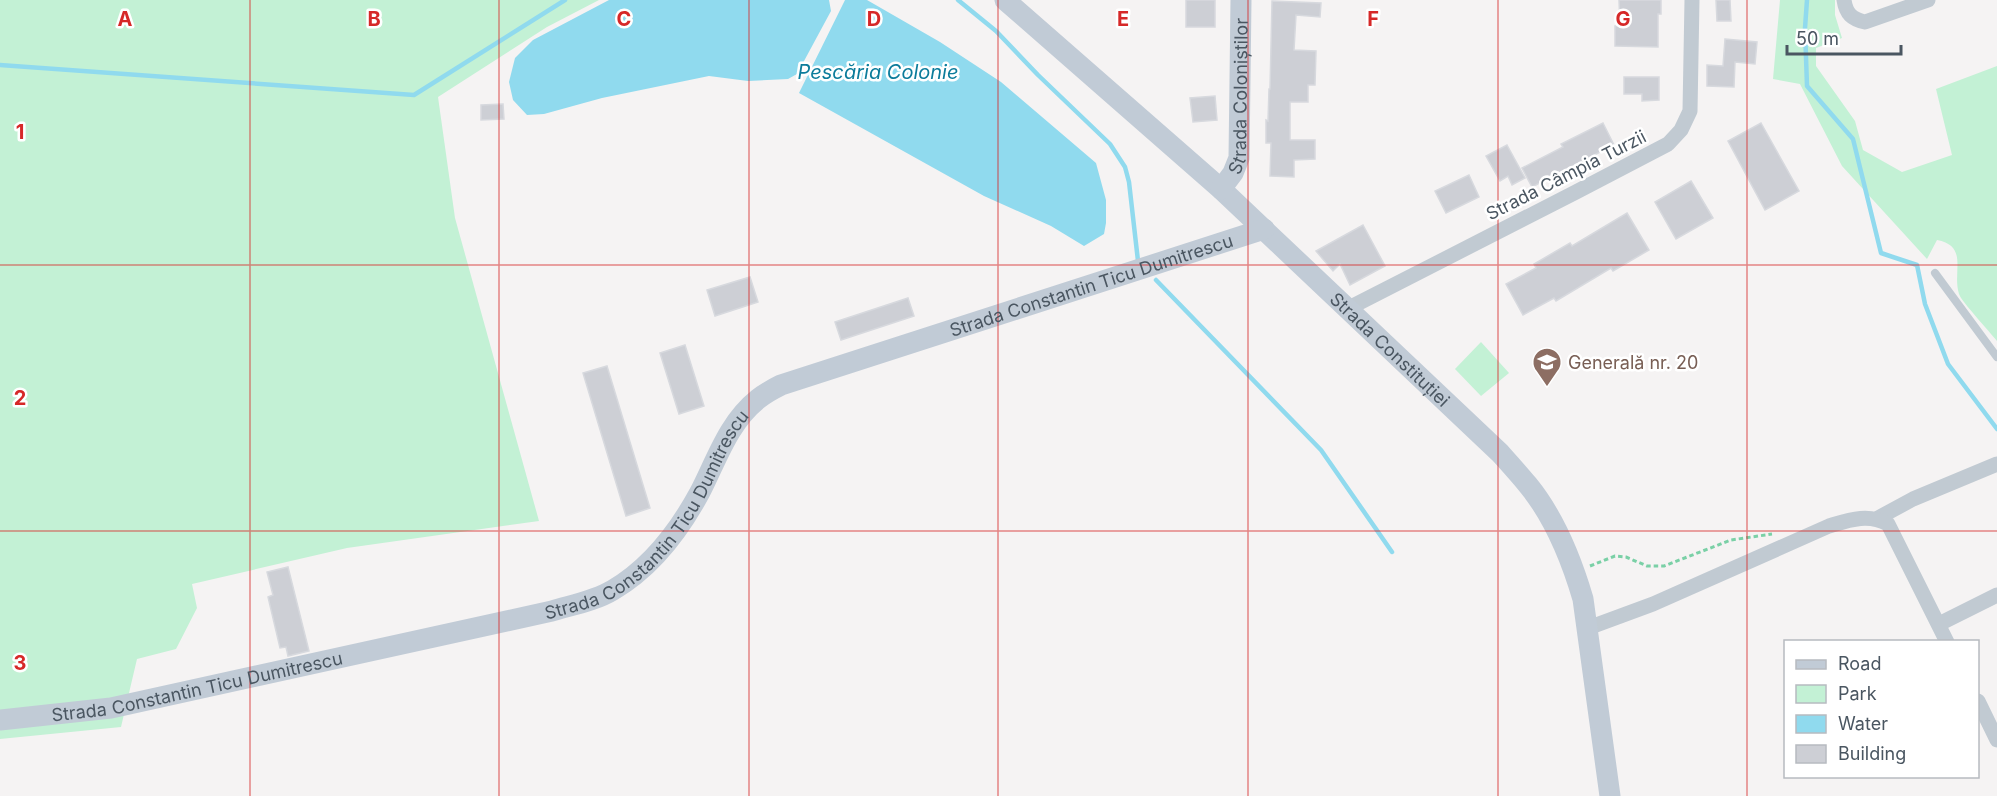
<svg xmlns="http://www.w3.org/2000/svg" width="1997" height="796" font-family="Inter,sans-serif">
	<style>
		.green { fill: #c3f1d5 }
		.water { fill: #90daee }
		.lines { fill: none; stroke-linecap: round; stroke-linejoin: round }
		.stream { stroke: #90daee; stroke-width: 4.5 }
		.building { fill: #cdcfd5; stroke: #d7d9de; stroke-width: 1.5 }
		.path { stroke: #7ad0a6; stroke-width: 3; stroke-dasharray: 4.5 3; stroke-linecap: butt }
		.lane { stroke: #c1cad2; stroke-width: 8 }
		.street { stroke: #c1cad2; stroke-width: 15 }
		.secondary { stroke: #c1cbd6; stroke-width: 21 }
		.grid { fill: none; stroke: #d62828; stroke-width: 1.5; stroke-opacity: 0.55 }
		.labels { text-anchor: middle; dominant-baseline: central; stroke-width: 5; stroke-linejoin: round; paint-order: stroke }
		.street-label { font-size: 18px; fill: #4a5661; stroke: #fff }
		.education-label { font-size: 18px; fill: #785e54; stroke: #fff; text-anchor: start }
		.water-label { font-size: 20px; font-style: italic; fill: #0c7c9b; stroke: #fff }
		.grid-label { font-size: 20px; text-anchor: middle; font-weight: bold; fill: #d62828; stroke: #fff; stroke-width: 5; stroke-linejoin: round; paint-order: stroke }
	</style>
	<rect width="100%" height="100%" fill="#f5f3f3"/>
	<g class="green">
		<polygon points="0,0 599,0 547,27 438,97 455,218 539,521 347,548 192,584 197,608 176,649 137,659 121,727 0,739"/>
		<path d="M 1780,0 L 1835,0 L 1835,15 L 1842,38 L 1816,48 L 1816,66 L 1855,121 L 1863,150 L 1902,172 L 1952,155 L 1936,89 L 1997,66 L 1997,341 C 1990,332 1961,301 1959,294 C 1952,272 1969,246 1937,240 L 1927,259 L 1842,166 L 1800,84 L 1773,79 Z"/>
		<polygon points="1481,342 1509,373 1481,396 1455,369"/>
	</g>
	<g class="water">
		<polygon points="609,0 829,0 831,11 797,74 788,79 748,81 709,76 602,98 544,114 527,115 513,100 509,82 515,58 533,40"/>
		<polygon points="845,0 867,0 940,42 1001,82 1096,163 1106,200 1106,223 1104,234 1084,246 1051,226 984,196 799,93"/>
	</g>
	<g class="lines">
		<g class="stream">
			<polyline points="958,0 996,31 1038,75 1110,144 1125,167 1129,182 1138,261"/>
			<polyline points="1807,0 1805,28 1807,86 1853,139 1881,253 1917,265 1925,304 1948,364 1997,429"/>
			<polyline points="0,65 414,95 565,0"/>
			<polyline points="1156,280 1321,450 1392,552"/>
		</g>
	</g>
	<g class="building">
		<rect x="1186" y="0" width="29" height="27"/>
		<polygon points="1619,0 1661,0 1661,14 1658,14 1658,47 1615,46 1615,26 1620,26"/>
		<polygon points="1716,0 1730,0 1731,21 1717,21"/>
		<polygon points="1272,1 1321,3 1320,17 1296,15 1294,50 1316,51 1315,85 1308,85 1308,102 1290,102 1290,140 1315,140 1315,159 1294,160 1294,177 1270,176 1271,143 1266,143 1266,120 1268,121 1269,89 1270,89"/>
		<polygon points="1725,39 1757,42 1755,64 1735,62 1734,87 1707,86 1707,65 1723,66"/>
		<polygon points="1624,77 1659,77 1659,100 1642,101 1642,94 1624,94"/>
		<polygon points="1215,96 1217,120 1193,122 1190,98"/>
		<polygon points="503,104 504,119 481,120 481,105"/>
		<polygon points="1603,123 1614,145 1532,187 1522,168 1563,147 1561,144"/>
		<polygon points="1761,123 1799,191 1765,210 1728,141"/>
		<polygon points="1507,145 1525,178 1512,185 1508,176 1500,181 1486,156"/>
		<polygon points="1469,175 1479,197 1446,213 1435,191"/>
		<polygon points="1691,181 1713,218 1676,239 1655,202"/>
		<polygon points="1627,213 1649,250 1613,271 1611,268 1556,301 1554,298 1523,315 1506,284 1536,268 1534,264 1570,243 1572,246"/>
		<polygon points="1363,225 1385,266 1350,285 1340,264 1333,271 1316,251"/>
		<polygon points="750,277 758,302 715,316 707,290"/>
		<polygon points="908,298 914,316 841,340 835,322"/>
		<polygon points="685,345 704,406 679,414 660,353"/>
		<polygon points="607,366 650,508 626,516 583,373"/>
		<polygon points="288,567 309,651 288,656 286,647 280,648 268,597 273,595 267,572"/>
	</g>
	<g class="lines">
		<polyline class="path" points="1590,566 1615,556 1626,557 1647,566 1664,566 1731,540 1772,534"/>
		<polyline class="lane" points="1935,273 1997,357"/>
		<g class="street">
			<path d="M 1844,0 C 1846,14 1852,19 1865,22 L 1928,0"/>
			<polyline points="1347,309 1576,192 1668,144 1681,130 1690,111 1692,0"/>
			<polyline points="1878,518 1913,499 1997,464"/>
			<polyline points="1939,624 1997,595"/>
			<path d="M 1588,628 L 1653,604 L 1829,526 C 1849,520 1868,513 1888,524 L 1947,642"/>
			<polyline points="1978,701 1997,740"/>
		</g>
		<g class="secondary">
			<path id="s1" d="M 1005,0 L 1221,189 L 1500,453 C 1509,463 1519,474 1528,485 C 1555,518 1571,558 1583,599 L 1610,796"/>
			<path id="s2" d="M 1221,189 L 1233,173 L 1239,158 L 1241,0"/>
			<path id="s3" d="M 0,720 L 111,708 L 552,611 C 572,605 595,601 613,590 C 652,567 679,531 700,492 C 717,459 728,423 758,399 C 764,394 773,389 781,385 L 1264,229"/>
		</g>
	</g>
	<path class="grid" d="M 250,0 L 250,796M 499,0 L 499,796M 749,0 L 749,796M 998,0 L 998,796M 1248,0 L 1248,796M 1498,0 L 1498,796M 1747,0 L 1747,796M 0,265 L 1997,265M 0,531 L 1997,531"/>
	<defs>
		<g id="school-pin" transform="scale(1.5)"><path d="M0 17L-7.5 6A9.5 9.5 0 1 1 7.5 6Z" fill="#8d6e63" stroke="#fff"/><path d="M0-5L7-2L0 1L-7-2ZM-4 1L0 2.5L4 1V4Q0 6-4 4Z" fill="#fff"/></g>
	</defs>
	<g fill-rule="evenodd">
		<use href="#school-pin" x="1547" y="362"/>
	</g>
	<g class="labels">
		<g class="street-label">
			<text stroke="none"><textPath href="#s2" startOffset="98">Strada Coloniștilor</textPath></text>
			<text transform="translate(1566 175) rotate(-27)">Strada Câmpia Turzii</text>
			<text stroke="none"><textPath href="#s3" startOffset="1224">Strada Constantin Ticu Dumitrescu</textPath></text>
			<text stroke="none"><textPath href="#s1" startOffset="520">Strada Constituției</textPath></text>
			<text stroke="none"><textPath href="#s3" startOffset="704">Strada Constantin Ticu Dumitrescu</textPath></text>
			<text stroke="none"><textPath href="#s3" startOffset="200">Strada Constantin Ticu Dumitrescu</textPath></text>
		</g>
		<g class="education-label">
			<text x="1568" y="362">Generală nr. 20</text>
		</g>
		<g class="water-label">
			<text x="878" y="72">Pescăria Colonie</text>
		</g>
	</g>
	<g class="grid-label">
		<text x="125" y="26">A</text>
		<text x="374" y="26">B</text>
		<text x="624" y="26">C</text>
		<text x="874" y="26">D</text>
		<text x="1123" y="26">E</text>
		<text x="1373" y="26">F</text>
		<text x="1623" y="26">G</text>
		<text x="20" y="139">1</text>
		<text x="20" y="405">2</text>
		<text x="20" y="670">3</text>
	</g>
	<rect x="1784" y="640" width="195" height="138" fill="#ffffff" stroke="#b7bbc0" stroke-width="1.5"/>
	<rect x="1796" y="660" width="30" height="9" fill="#c1cbd6" stroke="#b7bbc0" stroke-width="1.5"/>
	<text x="1838" y="670" font-size="18" fill="#4a5661">Road</text>
	<rect x="1796" y="685" width="30" height="18" fill="#c3f1d5" stroke="#b7bbc0" stroke-width="1.5"/>
	<text x="1838" y="700" font-size="18" fill="#4a5661">Park</text>
	<rect x="1796" y="715" width="30" height="18" fill="#90daee" stroke="#b7bbc0" stroke-width="1.5"/>
	<text x="1838" y="730" font-size="18" fill="#4a5661">Water</text>
	<rect x="1796" y="745" width="30" height="18" fill="#cdcfd5" stroke="#b7bbc0" stroke-width="1.5"/>
	<text x="1838" y="760" font-size="18" fill="#4a5661">Building</text>
	<path d="M1787 45v9h114v-9" fill="none" stroke="#4a5661" stroke-width="3"/>
	<text x="1796" y="45" font-size="18" fill="#4a5661" stroke="#ffffff" stroke-width="4.5" paint-order="stroke">50 m</text>
</svg>
